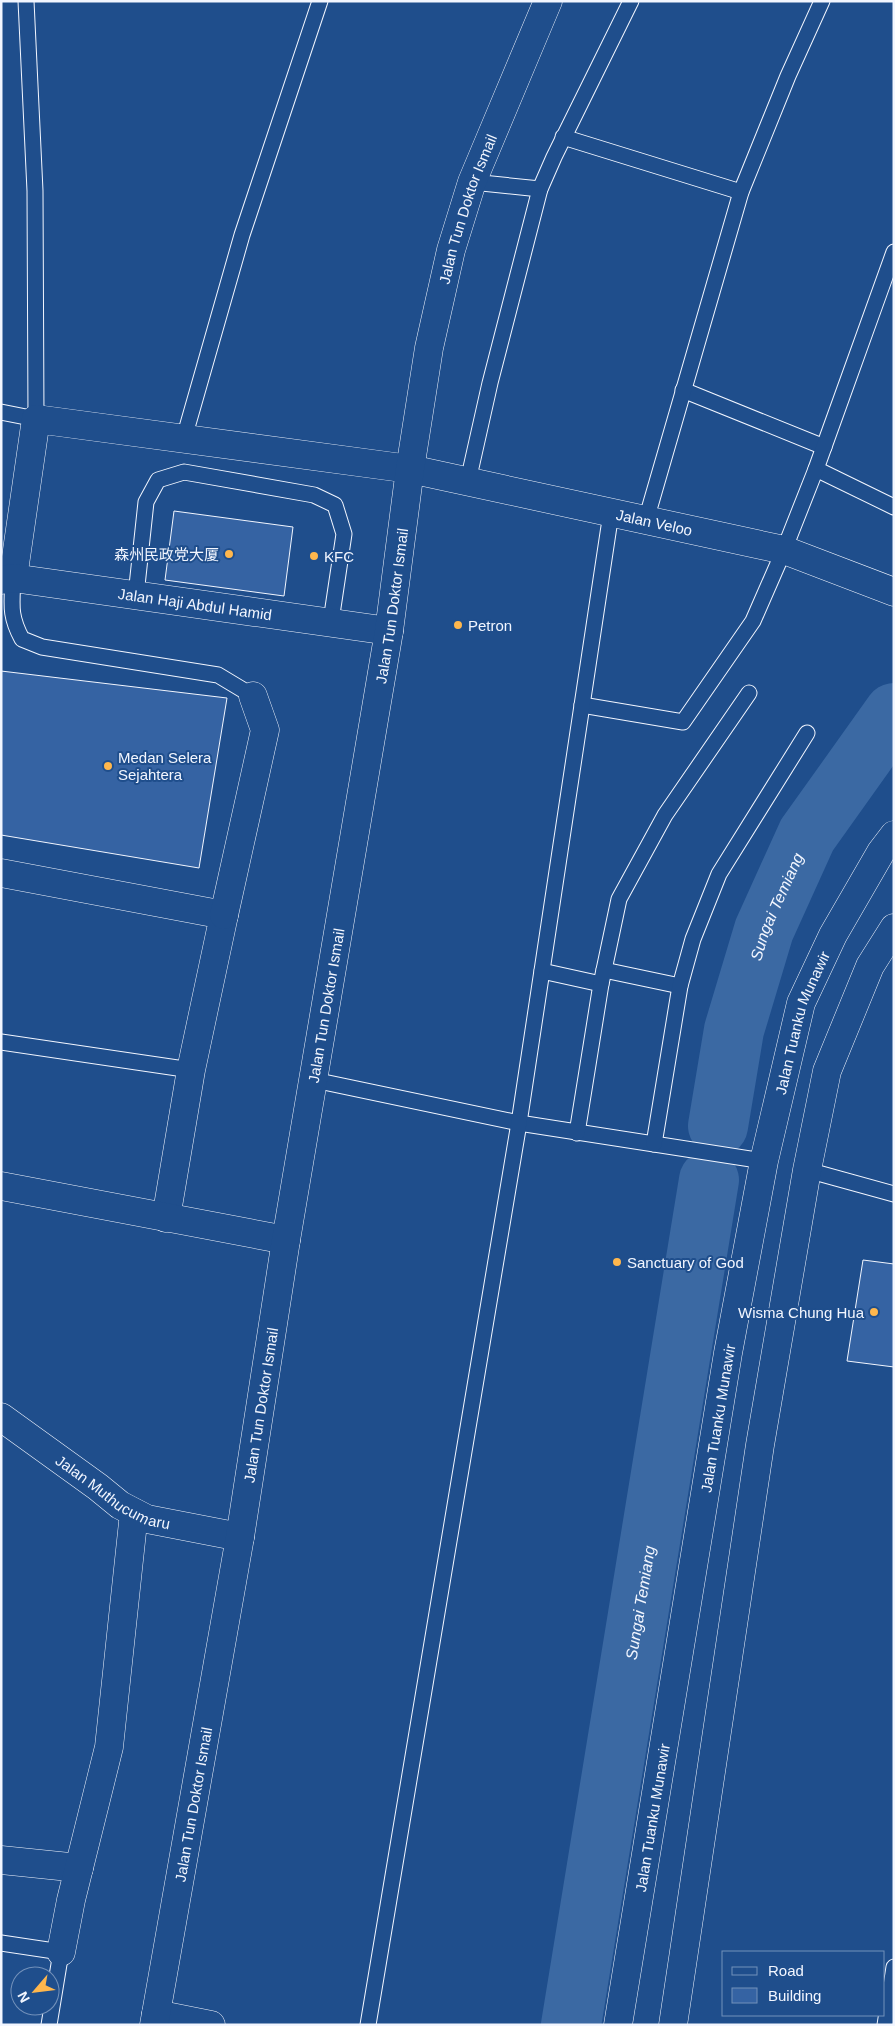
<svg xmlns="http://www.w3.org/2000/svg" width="895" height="2026" font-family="Arial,'Noto Sans SC',sans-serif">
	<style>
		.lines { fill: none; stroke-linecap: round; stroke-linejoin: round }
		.river { stroke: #3b69a3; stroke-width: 60 }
		.building { fill: #3563a3; stroke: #f2f6ff }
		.lane-casing { stroke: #f2f6ff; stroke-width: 17 }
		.street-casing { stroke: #f2f6ff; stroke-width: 29 }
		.secondary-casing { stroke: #f2f6ff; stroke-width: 29 }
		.highway-casing { stroke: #f2f6ff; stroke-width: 29 }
		.lane { stroke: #1f4e8c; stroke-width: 15 }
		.street { stroke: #1f4e8c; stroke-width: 28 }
		.secondary { stroke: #1f4e8c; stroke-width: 28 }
		.highway { stroke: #1f4e8c; stroke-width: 28 }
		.poi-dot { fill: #ffb74d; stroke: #1f4e8c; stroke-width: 2 }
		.labels { text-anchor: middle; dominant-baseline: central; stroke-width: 4; stroke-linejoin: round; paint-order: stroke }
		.street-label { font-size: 15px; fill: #f2f6ff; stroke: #1f4e8c }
		.poi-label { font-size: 15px; fill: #f2f6ff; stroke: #1f4e8c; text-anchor: start }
		.water-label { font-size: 16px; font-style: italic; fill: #f2f6ff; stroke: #1f4e8c }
	</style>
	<rect width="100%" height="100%" fill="#1f4e8c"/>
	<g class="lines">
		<g class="river">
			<path id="s1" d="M 718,1126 L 734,1030 L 764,930 L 807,835 L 894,713"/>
			<path id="s2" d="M 571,2025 L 709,1180"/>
		</g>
	</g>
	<g class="building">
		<polygon points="174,511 293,527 284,596 165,580"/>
		<polygon points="1,671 227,698 199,868 1,835"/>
		<polygon points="863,1260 894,1264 894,1367 847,1361"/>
	</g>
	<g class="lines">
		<g class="lane-casing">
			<g id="lane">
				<polyline points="563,137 741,192"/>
				<polyline points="472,182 540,189"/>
				<polyline points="683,390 824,447"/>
				<polyline points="1,412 36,419 35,191 26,1"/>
				<polyline points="184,438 242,235 320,1"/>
				<polyline points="816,469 894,507"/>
				<polyline points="468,481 490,383 540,189 554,157 631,1"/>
				<polyline points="646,520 741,192 788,76 822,1"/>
				<path d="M 13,578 C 12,604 9,615 22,639 L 42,647 L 218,675 L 253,696"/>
				<polyline points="136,595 146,502 158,480 184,472 314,495 335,505 344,534 331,621"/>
				<polyline points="582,705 683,722 753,621 784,550 816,469 894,252"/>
				<polyline points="604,970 680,986"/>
				<polyline points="542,971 601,984"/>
				<polyline points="1,1042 191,1070"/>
				<polyline points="314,1080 519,1123 764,1161"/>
				<polyline points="577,1133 601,984 619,899 665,815 749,693"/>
				<polyline points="654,1144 680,986 693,939 719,874 807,733"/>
				<polyline points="807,1170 894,1194"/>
				<polyline points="1,1943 61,1952 49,2025"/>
				<polyline points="368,2025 519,1123 611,513"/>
				<polyline points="885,2025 894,1967"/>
			</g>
		</g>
		<g class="street-casing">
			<g id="street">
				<polyline points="13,578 36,419 410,469"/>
				<polyline points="1,873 224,915 191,1070 166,1218"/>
				<polyline points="224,915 265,730 253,696"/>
				<polyline points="1,1186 286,1240"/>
				<path id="s3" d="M 1,1417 L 98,1487 L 120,1505 L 147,1519 L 240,1537"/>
				<polyline points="1,1860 79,1868"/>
				<polyline points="61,1952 71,1900 109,1747 134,1513"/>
			</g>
		</g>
		<g class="secondary-casing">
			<g id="secondary">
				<path id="s4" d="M 410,469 L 784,550 L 894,592"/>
				<path id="s5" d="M 1,580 L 13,578 L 389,631"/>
				<polyline points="156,2014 211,2025"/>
				<path id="s6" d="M 618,2025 L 728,1353 L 764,1161 L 801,1003 L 833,935 L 881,852 L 894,835"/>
				<polyline points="673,2025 760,1445 807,1170 827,1071 870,966 894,928"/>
			</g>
		</g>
		<g class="highway-casing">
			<g id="highway">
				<path id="s7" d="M 154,2025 L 240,1537 L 286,1240 L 389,631 L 410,469 L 429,348 L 451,250 L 472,182 L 548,1"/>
			</g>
		</g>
		<use href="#lane" class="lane"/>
		<use href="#street" class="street"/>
		<use href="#secondary" class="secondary"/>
		<use href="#highway" class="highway"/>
	</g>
	<g class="poi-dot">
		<circle cx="229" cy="554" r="5"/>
		<circle cx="314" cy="556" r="5"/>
		<circle cx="458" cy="625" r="5"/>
		<circle cx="108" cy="766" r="5"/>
		<circle cx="617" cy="1262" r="5"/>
		<circle cx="874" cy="1312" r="5"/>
	</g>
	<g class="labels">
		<g class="street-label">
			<text stroke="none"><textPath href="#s7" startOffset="1844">Jalan Tun Doktor Ismail</textPath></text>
			<text stroke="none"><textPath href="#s4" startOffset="250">Jalan Veloo</textPath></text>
			<text stroke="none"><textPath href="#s5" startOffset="196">Jalan Haji Abdul Hamid</textPath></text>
			<text stroke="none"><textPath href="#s7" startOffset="1439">Jalan Tun Doktor Ismail</textPath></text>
			<text stroke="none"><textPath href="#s7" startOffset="1034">Jalan Tun Doktor Ismail</textPath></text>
			<text stroke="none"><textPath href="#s6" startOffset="1020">Jalan Tuanku Munawir</textPath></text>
			<text stroke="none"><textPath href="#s7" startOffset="629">Jalan Tun Doktor Ismail</textPath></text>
			<text stroke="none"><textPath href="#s6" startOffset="615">Jalan Tuanku Munawir</textPath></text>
			<text stroke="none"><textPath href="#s3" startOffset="136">Jalan Muthucumaru</textPath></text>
			<text stroke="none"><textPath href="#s7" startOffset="224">Jalan Tun Doktor Ismail</textPath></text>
			<text stroke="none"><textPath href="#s6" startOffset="210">Jalan Tuanku Munawir</textPath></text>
		</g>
		<g class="poi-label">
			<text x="219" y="554" text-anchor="end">森州民政党大厦</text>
			<text x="324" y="556">KFC</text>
			<text x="468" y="625">Petron</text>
			<text x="118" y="757">Medan Selera<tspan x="118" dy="17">Sejahtera</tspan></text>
			<text x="627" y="1262">Sanctuary of God</text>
			<text x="864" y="1312" text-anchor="end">Wisma Chung Hua</text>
		</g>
		<g class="water-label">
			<text stroke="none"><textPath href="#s1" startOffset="228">Sungai Temiang</textPath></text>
			<text stroke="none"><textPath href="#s2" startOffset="428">Sungai Temiang</textPath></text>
		</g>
	</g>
	<rect width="895" height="2026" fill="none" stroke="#f2f6ff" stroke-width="5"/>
	<rect x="722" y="1951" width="162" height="65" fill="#1f4e8c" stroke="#7391ba"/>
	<rect x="732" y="1967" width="25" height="8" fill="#1f4e8c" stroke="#7391ba"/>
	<text x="768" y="1976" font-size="15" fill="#f2f6ff">Road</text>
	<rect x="732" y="1988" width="25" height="15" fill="#3563a3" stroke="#7391ba"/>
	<text x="768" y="2001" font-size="15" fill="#f2f6ff">Building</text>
	<g transform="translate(35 1991) rotate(242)"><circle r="24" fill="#1f4e8c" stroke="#7391ba"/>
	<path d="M0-4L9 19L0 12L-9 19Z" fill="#ffb74d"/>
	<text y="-8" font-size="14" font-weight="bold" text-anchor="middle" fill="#f2f6ff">N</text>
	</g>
</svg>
